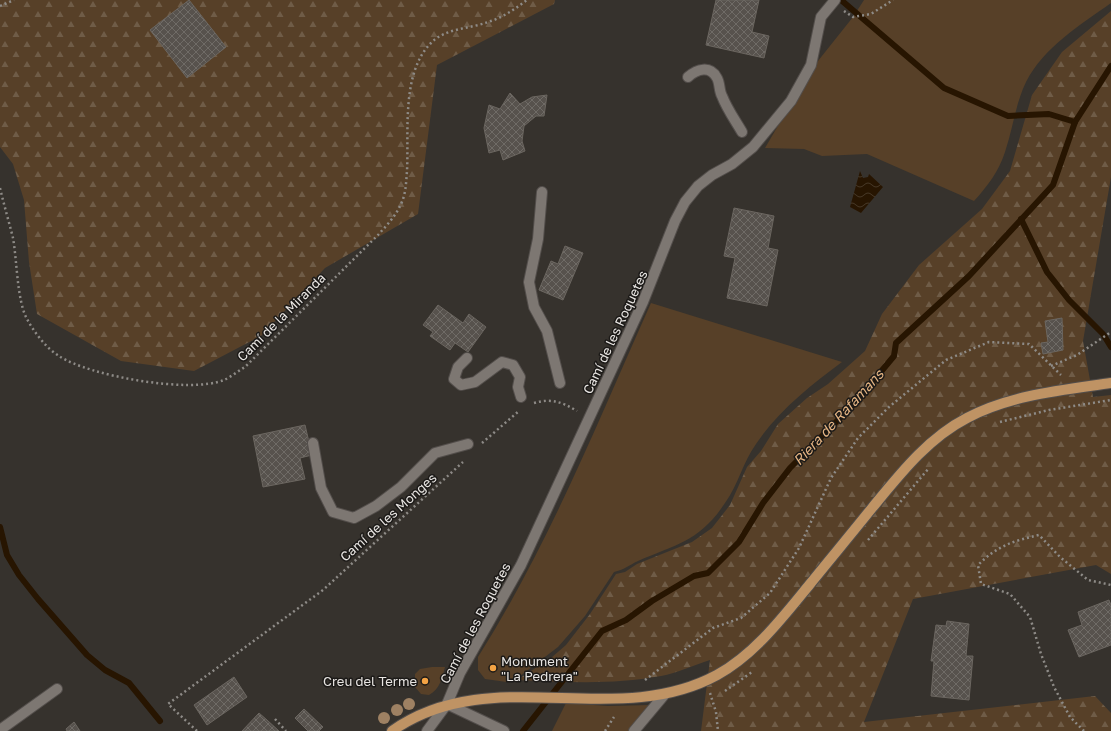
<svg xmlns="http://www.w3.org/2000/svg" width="1111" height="731" font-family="'Golos Text',sans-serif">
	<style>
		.grass { fill: #574028 }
		.forest { fill: url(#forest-firs) }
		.water { fill: url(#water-waves) }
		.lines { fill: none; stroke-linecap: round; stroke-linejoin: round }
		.stream { stroke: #271501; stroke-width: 6 }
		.building { fill: url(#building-cross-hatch); stroke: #6b6660 }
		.minor-casing { stroke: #534e4b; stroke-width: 12 }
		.major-casing { stroke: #534e4b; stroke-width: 12 }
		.path { stroke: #8e8b87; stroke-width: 2.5; stroke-dasharray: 2 3; stroke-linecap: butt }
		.minor { stroke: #7d7772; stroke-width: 10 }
		.major { stroke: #bf9364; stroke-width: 10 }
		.tree { fill: #9e8163 }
		.poi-dot { fill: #f4a344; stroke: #1c1a18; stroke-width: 1.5 }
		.labels { text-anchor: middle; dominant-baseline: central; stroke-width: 3; stroke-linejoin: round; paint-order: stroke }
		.street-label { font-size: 13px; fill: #e9e6e3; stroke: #1c1a18 }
		.poi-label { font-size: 13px; fill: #e9e6e3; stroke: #1c1a18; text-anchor: start }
		.water-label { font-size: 14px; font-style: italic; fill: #e6b583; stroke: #1c1a18 }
	</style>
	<defs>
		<pattern id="forest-firs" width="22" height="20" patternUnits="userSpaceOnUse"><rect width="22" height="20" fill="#574028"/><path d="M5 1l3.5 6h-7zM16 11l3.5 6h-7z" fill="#6f5c47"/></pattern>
		<pattern id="water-waves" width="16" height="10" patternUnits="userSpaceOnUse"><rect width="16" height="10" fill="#271501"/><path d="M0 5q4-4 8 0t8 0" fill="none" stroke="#463726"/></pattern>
		<pattern id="building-cross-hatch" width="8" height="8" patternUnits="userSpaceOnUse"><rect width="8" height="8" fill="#57524d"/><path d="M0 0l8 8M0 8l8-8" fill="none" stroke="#6f6b66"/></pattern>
	</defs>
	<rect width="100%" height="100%" fill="#36322d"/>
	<g class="grass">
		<path d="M 864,0 L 1111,0 L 1111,3 C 1080,25 1044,47 1026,82 C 1015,105 1013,129 1005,152 C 999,171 987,187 974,201 L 867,154 L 822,156 L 804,149 L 765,148 L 810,71 L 853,17 Z"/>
		<path d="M 651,303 L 842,362 C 810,386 779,410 756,444 C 743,462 738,485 725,503 C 700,541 677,544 638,561 C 629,565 624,570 614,572 L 585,616 L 558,647 L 520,676 L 507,682 L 485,679 L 478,670 L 478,657 C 548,546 597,424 651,303 Z"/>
		<path d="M 432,667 L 445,667 C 442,678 440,689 429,695 L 421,694 L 415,687 L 415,674 L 420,669 Z"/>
		<polygon points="566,703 608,706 651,705 632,731 552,731"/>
	</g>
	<g class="forest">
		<polygon points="0,0 555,0 554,4 437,65 418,214 325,268 261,336 194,371 121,361 37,314 29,262 24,200 13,164 0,147"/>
		<path d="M 1111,11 L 1111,177 L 1083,341 L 1093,397 L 1111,395 L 1111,574 L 1096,565 L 913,599 L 864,722 L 1095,696 L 1111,713 L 1111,731 L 701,731 L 710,660 C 694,665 677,673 661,676 C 612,685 567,682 517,680 L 551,658 L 566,645 L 590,614 L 616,574 L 625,572 L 637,564 L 692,542 L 712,528 L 730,505 L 747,467 L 761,451 L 778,424 L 807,398 L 828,384 L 865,351 L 882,314 L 919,265 L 982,209 L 1010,171 L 1032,95 L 1062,52 Z"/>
	</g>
	<polygon class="water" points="860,171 863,178 868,177 869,174 883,187 861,213 850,207"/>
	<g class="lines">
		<g class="stream">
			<polyline points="841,0 944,88 1008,116 1049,114 1075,122"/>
			<polyline points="1021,219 1047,272 1069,300 1103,334 1111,347"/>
			<polyline points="0,527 7,555 19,575 38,599 87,655 105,670 129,683 160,721"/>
			<polyline points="523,731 602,631 626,620 652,601 694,576 708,573 739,542 763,503 790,468 854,404 894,356 896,343 969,276 1053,185 1075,122 1111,66"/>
		</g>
	</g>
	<g class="building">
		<polygon points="189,0 226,47 187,78 150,30"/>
		<polygon points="716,0 759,0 752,32 769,36 764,58 706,45"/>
		<polygon points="510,93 520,104 532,97 547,95 544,116 536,116 524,126 522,141 525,151 503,160 500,150 489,153 484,128 489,105 500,109"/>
		<polygon points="734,208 774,216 768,248 778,250 767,306 727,298 735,258 724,256"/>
		<polygon points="565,246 583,253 563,300 539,290 551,261 558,264"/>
		<polygon points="438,305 463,323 469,314 486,327 468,352 455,343 450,350 430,336 433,332 423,325"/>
		<polygon points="1062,318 1063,350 1043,354 1041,343 1048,342 1045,321"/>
		<polygon points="305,425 312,455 300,458 305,479 263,487 253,436"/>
		<polygon points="1109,600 1111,605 1111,645 1079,657 1068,630 1082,625 1078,612"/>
		<polygon points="947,621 969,624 966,656 973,656 969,700 931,696 934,661 931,661 936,625 946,626"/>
		<polygon points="234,677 247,697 207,725 194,705"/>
		<polygon points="304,709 323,727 319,731 308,731 295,718"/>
		<polygon points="259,713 267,720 279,731 242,731"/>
		<polygon points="74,722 80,731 67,731 66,729"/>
	</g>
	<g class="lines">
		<g class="minor-casing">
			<g id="minor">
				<path d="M 688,77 C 697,69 710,65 717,78 C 720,83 719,91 722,96 C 727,109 735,120 742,132"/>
				<polyline points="542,192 538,239 529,282 534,307 547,331 560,383"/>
				<polyline points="467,358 458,367 454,379 461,385 475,382 502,362 513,365 520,377 518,387 521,397"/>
				<polyline points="313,443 321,488 333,512 354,518 376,506 401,487 435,453 468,444"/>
				<polyline points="447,704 504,731"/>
				<polyline points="0,730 57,689"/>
				<polyline points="427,731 447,704 460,673 521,565 643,302 675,221 685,202 698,186 712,175 732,164 753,147 791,101 811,65 821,17 835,0"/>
				<polyline points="634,731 665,694"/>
			</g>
		</g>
		<g class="major-casing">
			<path id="major" d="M 392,731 C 491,661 614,731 717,675 C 755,654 783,617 810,584 C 831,558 852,533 872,508 C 900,474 928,438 967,418 C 1010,395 1063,390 1111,383"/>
		</g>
		<g class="path">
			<polyline points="0,6 14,0"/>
			<polyline points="844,11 853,17 871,14 893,0"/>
			<path d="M 0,188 C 4,205 9,222 13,238 C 17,260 17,301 27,319 C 34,332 46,348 59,356 C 89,376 190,394 224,380 C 231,377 238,371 245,367 L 378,235 C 386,226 395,217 400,206 C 406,195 406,183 407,171 C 409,132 401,73 431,43 C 445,28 470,29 488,22 C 502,18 515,9 527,0"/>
			<polyline points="1051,366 1077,355 1111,332"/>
			<path d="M 534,403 C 551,398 562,402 577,411"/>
			<polyline points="1000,422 1049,410 1111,400"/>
			<polyline points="482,443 519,411"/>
			<polyline points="868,540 929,468"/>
			<polyline points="645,680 713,628 741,618 770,593 799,548 831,478 858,438 889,407 946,360 989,342 1029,344 1061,375"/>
			<polyline points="725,691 752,672"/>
			<polyline points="710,693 716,712 718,731"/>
			<polyline points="275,719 286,731"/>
			<polyline points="197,731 168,704 323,590 463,462"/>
			<polyline points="605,731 614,717"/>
			<path d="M 1084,731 L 1070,717 L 1054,687 L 1041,654 L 1030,617 L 1010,594 L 981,584 L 978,565 C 997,546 1013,541 1039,535 L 1060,557 L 1088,580 L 1111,585"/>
		</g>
		<use href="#minor" class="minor"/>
		<use href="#major" class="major"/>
	</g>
	<g class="tree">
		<circle cx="409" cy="704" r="6"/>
		<circle cx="397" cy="710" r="6"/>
		<circle cx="384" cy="718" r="6"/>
	</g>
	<g class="poi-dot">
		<circle cx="493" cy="668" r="4"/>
		<circle cx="425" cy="681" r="4"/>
	</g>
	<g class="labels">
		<g class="street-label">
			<text transform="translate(281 317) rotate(-45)">Camí de la Miranda</text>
			<text transform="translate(615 332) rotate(-65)">Camí de les Roquetes</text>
			<text transform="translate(388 517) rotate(-42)">Camí de les Monges</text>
			<text transform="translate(475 623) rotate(-62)">Camí de les Roquetes</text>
		</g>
		<g class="poi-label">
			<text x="501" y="661">Monument<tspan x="501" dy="15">"La Pedrera"</tspan></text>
			<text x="417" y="681" text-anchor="end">Creu del Terme</text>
		</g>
		<g class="water-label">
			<text transform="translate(838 417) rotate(-47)">Riera de Rafamans</text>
		</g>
	</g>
</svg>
